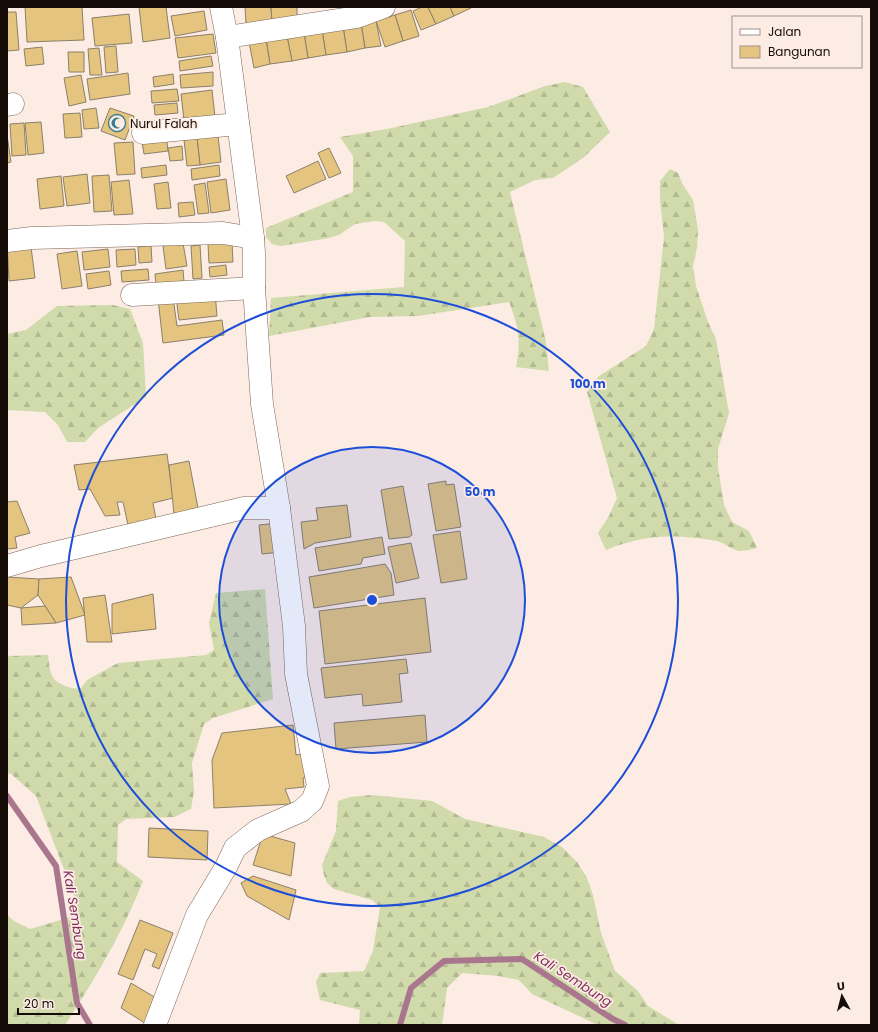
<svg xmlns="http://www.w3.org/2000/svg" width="878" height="1032" font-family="Poppins,sans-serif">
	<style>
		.forest { fill: url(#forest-firs) }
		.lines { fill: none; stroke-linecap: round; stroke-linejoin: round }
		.stream { stroke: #aa768d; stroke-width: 6 }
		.building { fill: #e4c47f; stroke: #8b8069 }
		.minor-casing { stroke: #7c6558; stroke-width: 23 }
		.tertiary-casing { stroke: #7c6558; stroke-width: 23 }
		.minor { stroke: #fff; stroke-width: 22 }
		.tertiary { stroke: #fff; stroke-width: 22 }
		.ring { fill: none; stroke: #1d4ed8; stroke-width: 2 }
		.labels { text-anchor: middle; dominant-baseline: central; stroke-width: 3.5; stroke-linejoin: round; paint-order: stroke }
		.poi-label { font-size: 12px; fill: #150c07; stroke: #fcece3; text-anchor: start }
		.water-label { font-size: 13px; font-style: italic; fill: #7f2e5c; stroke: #fcece3 }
		.centre { fill: #1d4ed8; stroke: #fcece3; stroke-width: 2 }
		.ring-label { font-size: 12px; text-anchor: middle; font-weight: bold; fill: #1d4ed8; stroke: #fcece3; stroke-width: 3.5; stroke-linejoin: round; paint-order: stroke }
	</style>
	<defs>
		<pattern id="forest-firs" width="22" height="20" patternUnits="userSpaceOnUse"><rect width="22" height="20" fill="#d0daab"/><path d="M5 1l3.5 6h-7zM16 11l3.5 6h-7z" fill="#b2ba92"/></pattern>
	</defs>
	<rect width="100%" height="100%" fill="#fcece3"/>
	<g class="forest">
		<path d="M 565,82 L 583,87 L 610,132 L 583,158 L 553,178 L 535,180 L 510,192 L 546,342 L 549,371 L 516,367 C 521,341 519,327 509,302 L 418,316 L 370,317 L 269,336 L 271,298 L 404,287 L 405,241 L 384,222 L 375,221 L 355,224 L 339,235 L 329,238 L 281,246 L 272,244 L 266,237 L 266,228 L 353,192 L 353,156 L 340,137 L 387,129 L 488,107 L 545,86 Z"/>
		<path d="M 670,169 L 678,173 L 683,185 L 693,200 L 698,230 L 697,248 L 693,266 L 696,286 L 708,322 L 716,339 L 729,413 L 718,449 L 718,467 L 724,505 L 732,522 L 749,531 L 757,548 C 752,549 745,551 739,551 C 732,550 725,543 717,541 C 674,534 646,534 606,550 L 598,533 L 609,516 L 617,498 L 587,392 L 599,376 L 646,346 L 654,329 L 664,237 L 660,200 L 660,181 Z"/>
		<polygon points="113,305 130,309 143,343 146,397 98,428 85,442 67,442 58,425 45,412 7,410 7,334 26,330 57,306"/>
		<path d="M 265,589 L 273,699 L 213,718 L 204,724 L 192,763 L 194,791 L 191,809 L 174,817 L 126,819 L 118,825 L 117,862 L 143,881 C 123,932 95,979 65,1025 L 7,1025 L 7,915 L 14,921 L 30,929 L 71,917 L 75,898 L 36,796 L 10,773 L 7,774 L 7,656 L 48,655 C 50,669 49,679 63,685 C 70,688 74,689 81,688 L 87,680 L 118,663 L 206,655 L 214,650 L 209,623 L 216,593 Z"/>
		<polygon points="372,795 432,801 465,819 544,837 562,847 577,862 587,878 593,895 601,933 615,971 638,991 648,1006 679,1025 598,1025 532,994 519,980 499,976 462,973 447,988 442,1025 359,1025 360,1010 320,1000 316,982 320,973 364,971 373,951 380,907 372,900 334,889 327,883 324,875 322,865 336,831 338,801 350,797"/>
	</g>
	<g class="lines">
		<g class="stream">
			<polyline points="7,796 56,866 77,1003 90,1025"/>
			<polyline points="400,1025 411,988 444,961 522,959 611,1018 625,1025"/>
		</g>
	</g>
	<g class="building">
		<polygon points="25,7 82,7 84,40 27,42"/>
		<polygon points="139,7 166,7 170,38 143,42"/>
		<polygon points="245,7 271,7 272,22 246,24"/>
		<polygon points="271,7 297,7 297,21 272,22"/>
		<polygon points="422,7 428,7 436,24 421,30 413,11"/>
		<polygon points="428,7 450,7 454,16 436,24"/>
		<polygon points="450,7 470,7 471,8 454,16"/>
		<polygon points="411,10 419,36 403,41 395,15"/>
		<polygon points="204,11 207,30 175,36 171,16"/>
		<polygon points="7,12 16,12 19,50 7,51"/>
		<polygon points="129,14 132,43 95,46 92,18"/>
		<polygon points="395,15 403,41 385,47 376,21"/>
		<polygon points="376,21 381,46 365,48 361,23"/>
		<polygon points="361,23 365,48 347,52 343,26"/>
		<polygon points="343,26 347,52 326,55 322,30"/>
		<polygon points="322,30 326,55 308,58 304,33"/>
		<polygon points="304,33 308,58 292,61 287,36"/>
		<polygon points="213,34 216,53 178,58 175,38"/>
		<polygon points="287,36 292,61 270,64 266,39"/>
		<polygon points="266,39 270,64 254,68 249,42"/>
		<polygon points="116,46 118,72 106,73 104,47"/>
		<polygon points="42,47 44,64 26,66 24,49"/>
		<polygon points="99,48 102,75 90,75 88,49"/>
		<polygon points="68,52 84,52 84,72 69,72"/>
		<polygon points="211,56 213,66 180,71 179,61"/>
		<polygon points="213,72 213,86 181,88 180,75"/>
		<polygon points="128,73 130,94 90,100 87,79"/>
		<polygon points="173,74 174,84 154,87 153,77"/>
		<polygon points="81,75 86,102 69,106 64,78"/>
		<polygon points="177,89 179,101 152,103 151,91"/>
		<polygon points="212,90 215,117 184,120 181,94"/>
		<polygon points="177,103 178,113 155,115 154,105"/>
		<polygon points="96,108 99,128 84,129 82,110"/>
		<polygon points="110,108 134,116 125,140 101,131"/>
		<polygon points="80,113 82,137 65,138 63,114"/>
		<polygon points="41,122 44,153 28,155 25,123"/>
		<polygon points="24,123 26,155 12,156 10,124"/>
		<polygon points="166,133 168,151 144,154 141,136"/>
		<polygon points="7,135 11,162 7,163"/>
		<polygon points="218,136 221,162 200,165 197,138"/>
		<polygon points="197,138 200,165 187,166 184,140"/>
		<polygon points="133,142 135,174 117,175 114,143"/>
		<polygon points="182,146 183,160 170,161 168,148"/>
		<polygon points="329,148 341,173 329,178 318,153"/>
		<polygon points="318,161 326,179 294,193 286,176"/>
		<polygon points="166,165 167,175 142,178 141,168"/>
		<polygon points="219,165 220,176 192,180 191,169"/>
		<polygon points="87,174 90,203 67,206 63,177"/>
		<polygon points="109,175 112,211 94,212 92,176"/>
		<polygon points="61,176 64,206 40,209 37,179"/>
		<polygon points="226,179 230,210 211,213 207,182"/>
		<polygon points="129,180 133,214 114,215 111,182"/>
		<polygon points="168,182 171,208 157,209 154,184"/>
		<polygon points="205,183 209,213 198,214 194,185"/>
		<polygon points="193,202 195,215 179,217 178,203"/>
		<polygon points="30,239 35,278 9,281 7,242"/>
		<polygon points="183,243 187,266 166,269 163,246"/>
		<polygon points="232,243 233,262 209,263 208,244"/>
		<polygon points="151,245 152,262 139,263 138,247"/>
		<polygon points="200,245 202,278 193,279 191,246"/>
		<polygon points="108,249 110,267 84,270 82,252"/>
		<polygon points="135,249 136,265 117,267 116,250"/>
		<polygon points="77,251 82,286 62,289 57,254"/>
		<polygon points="226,265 227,275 210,277 209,267"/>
		<polygon points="148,269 149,280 122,282 121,271"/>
		<polygon points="183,270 184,282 156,285 155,274"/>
		<polygon points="109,271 111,285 88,289 86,274"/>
		<polygon points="215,293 217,316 179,320 176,297"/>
		<polygon points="173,297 177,326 222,320 224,335 163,343 158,299"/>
		<polygon points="167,454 173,498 153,503 156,519 128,525 123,502 117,502 120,515 105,516 90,489 79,490 74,465"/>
		<polygon points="189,461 198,508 174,514 169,465"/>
		<polygon points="446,481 446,485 454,484 461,527 436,531 428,484"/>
		<polygon points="403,486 412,535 409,537 389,539 381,490"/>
		<polygon points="17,501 30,533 15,537 17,548 7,549 7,502"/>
		<polygon points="347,505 351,537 315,543 304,549 301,522 318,520 316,508"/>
		<polygon points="278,523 281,552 262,554 259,525"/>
		<polygon points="460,531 467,579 441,583 433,535"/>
		<polygon points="382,537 385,554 363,558 361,564 319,571 315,548"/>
		<polygon points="411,543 419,578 396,583 388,547"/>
		<polygon points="385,564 391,573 394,595 314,608 309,577"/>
		<polygon points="7,577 39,579 38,595 21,608 7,605"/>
		<polygon points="71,577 85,615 56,623 38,595 39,579"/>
		<polygon points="153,594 156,629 112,634 112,604"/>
		<polygon points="105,595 112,642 87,642 83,598"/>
		<polygon points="425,598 431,652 325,664 319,611"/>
		<polygon points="45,606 56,623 22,625 21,608"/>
		<polygon points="406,659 408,673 399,674 402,702 363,706 362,694 325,698 321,668"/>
		<polygon points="425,715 427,742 336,749 334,723"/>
		<polygon points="293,725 296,755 307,753 310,777 303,778 304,787 285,789 291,804 214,808 212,760 222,733"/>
		<polygon points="149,828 208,831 207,860 148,857"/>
		<polygon points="263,834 295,843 291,876 253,865"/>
		<polygon points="253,876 296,890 289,920 247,896 241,883"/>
		<polygon points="140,920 173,933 159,969 152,966 157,954 145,949 133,980 118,974"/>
		<polygon points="131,983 156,998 148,1025 121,1008"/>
	</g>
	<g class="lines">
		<g class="minor-casing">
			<g id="minor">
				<polyline points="227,37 357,17 384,7"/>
				<polyline points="7,105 13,104"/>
				<polyline points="143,133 238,124"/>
				<polyline points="7,241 32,238 223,233 253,238"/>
				<polyline points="132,295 254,288"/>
				<polyline points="7,566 41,556 244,508 279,508"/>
			</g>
		</g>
		<g class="tertiary-casing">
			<polyline id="tertiary" points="155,1025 197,915 226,867 235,848 258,830 301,811 312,801 318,786 296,674 294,626 279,508 262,404 254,288 254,253 253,238 227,37 221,7"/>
		</g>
		<use href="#minor" class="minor"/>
		<use href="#tertiary" class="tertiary"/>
	</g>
	<circle cx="372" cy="600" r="153" fill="#1d4ed8" fill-opacity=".12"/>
	<g class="ring">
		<circle cx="372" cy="600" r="153"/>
		<circle cx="372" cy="600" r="306"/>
	</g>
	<defs>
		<g id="mosque-ring" transform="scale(0.9)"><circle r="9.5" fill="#fcece3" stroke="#387c8c" stroke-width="1.5"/><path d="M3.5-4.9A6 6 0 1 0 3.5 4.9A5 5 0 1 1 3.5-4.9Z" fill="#387c8c"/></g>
	</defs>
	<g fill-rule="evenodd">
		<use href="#mosque-ring" x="117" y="123"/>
	</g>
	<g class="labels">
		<g class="poi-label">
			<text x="130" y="123">Nurul Falah</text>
		</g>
		<g class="water-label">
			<text transform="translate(75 915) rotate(81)">Kali Sembung</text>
			<text transform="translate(573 979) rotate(33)">Kali Sembung</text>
		</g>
	</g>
	<circle cx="372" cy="600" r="6" class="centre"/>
	<g class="ring-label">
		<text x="588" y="388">100 m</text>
		<text x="480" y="496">50 m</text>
	</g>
	<rect width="878" height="1032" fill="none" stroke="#150c07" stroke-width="16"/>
	<rect x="732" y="16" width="130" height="52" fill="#fcece3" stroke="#a0928b"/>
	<rect x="740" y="29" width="20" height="6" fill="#ffffff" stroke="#a0928b"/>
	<text x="768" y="36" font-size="12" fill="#150c07">Jalan</text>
	<rect x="740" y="46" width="20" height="12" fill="#e4c47f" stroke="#a0928b"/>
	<text x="768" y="56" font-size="12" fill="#150c07">Bangunan</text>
	<g transform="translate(842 996) rotate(353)" stroke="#fcece3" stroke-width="3" paint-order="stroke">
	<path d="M0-3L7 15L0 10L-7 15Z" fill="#150c07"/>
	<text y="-6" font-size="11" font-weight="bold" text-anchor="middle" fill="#150c07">U</text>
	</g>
	<path d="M18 1008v6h61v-6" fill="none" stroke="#150c07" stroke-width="2"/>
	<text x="24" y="1008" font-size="12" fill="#150c07" stroke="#fcece3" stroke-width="3" paint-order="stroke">20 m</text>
</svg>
